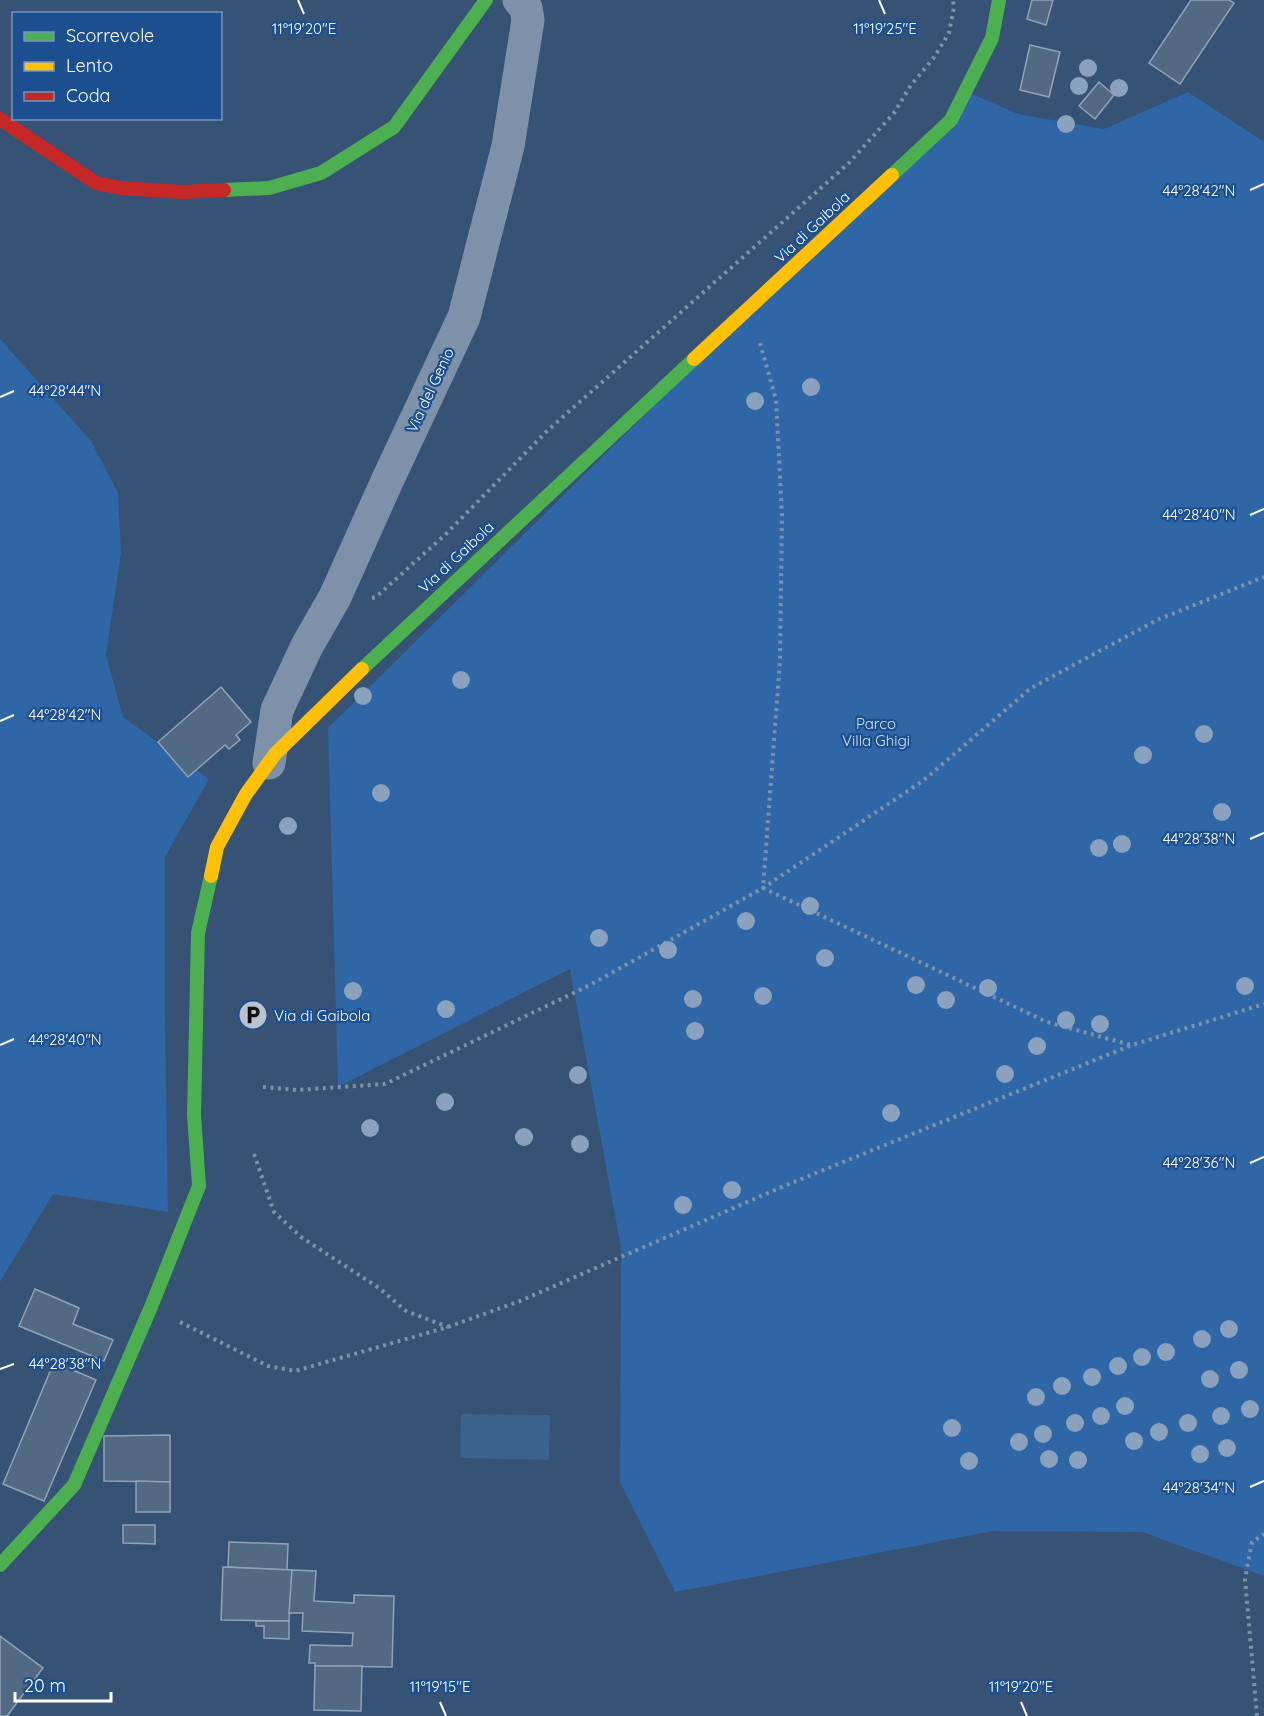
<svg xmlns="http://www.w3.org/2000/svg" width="1264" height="1716" font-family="Quicksand,sans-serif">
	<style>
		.green { fill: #2f66a5 }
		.water { fill: #3b618d }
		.building { fill: #526984; stroke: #92a2b6; stroke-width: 1.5 }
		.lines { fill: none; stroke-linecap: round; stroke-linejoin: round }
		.path { stroke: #7d92a8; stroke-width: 4; stroke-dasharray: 3 4.5; stroke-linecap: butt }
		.street { stroke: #7d92a8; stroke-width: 33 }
		.fast { stroke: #4caf50; stroke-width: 14 }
		.slow { stroke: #ffc107; stroke-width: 14 }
		.jam { stroke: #c62828; stroke-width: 14 }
		.tree { fill: #8aa2be }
		.ticks { fill: none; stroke: #fff; stroke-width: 2 }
		.labels { text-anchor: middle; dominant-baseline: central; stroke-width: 4.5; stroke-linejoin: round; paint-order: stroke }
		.street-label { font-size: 15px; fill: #fff; stroke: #1b4f8f }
		.park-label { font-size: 15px; fill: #cfe3fa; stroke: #1b4f8f }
		.poi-label { font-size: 15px; fill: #fff; stroke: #1b4f8f; text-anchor: start }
		.ticks-label { font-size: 15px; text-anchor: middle; fill: #fff; stroke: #1b4f8f; stroke-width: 4.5; stroke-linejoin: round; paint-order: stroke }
	</style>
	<rect width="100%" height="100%" fill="#365274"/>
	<g class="green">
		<polygon points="1188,92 1264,142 1264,1576 1142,1532 993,1531 675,1592 620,1482 621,1248 570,969 338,1087 328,728 970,93 1018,114 1104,129"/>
		<polygon points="0,339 91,441 118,493 121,553 106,655 123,717 209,779 165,857 165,1019 168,1212 53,1194 0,1282"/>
	</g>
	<polygon class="water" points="461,1414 550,1415 549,1460 460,1458"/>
	<g class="building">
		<polygon points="1032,0 1053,0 1046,25 1027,19"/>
		<polygon points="1191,0 1229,0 1234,3 1180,84 1149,63"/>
		<polygon points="1030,45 1060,52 1049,97 1020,90"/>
		<polygon points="1099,82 1114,95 1095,119 1079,106"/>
		<polygon points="221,687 251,722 236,735 240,740 229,749 225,745 188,777 158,742"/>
		<polygon points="35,1289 79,1308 73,1324 113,1340 104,1361 19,1326"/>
		<polygon points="54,1362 96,1380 44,1501 3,1484"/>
		<polygon points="170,1435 170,1482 104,1481 104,1436"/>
		<polygon points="136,1481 170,1482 170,1512 136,1512"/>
		<polygon points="123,1525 155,1525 155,1544 123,1543"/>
		<polygon points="229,1542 288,1544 287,1570 228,1567"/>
		<polygon points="223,1567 292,1570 289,1621 221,1620"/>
		<polygon points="292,1570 316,1571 314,1601 354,1603 354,1595 394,1596 392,1667 315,1666 315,1663 309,1663 310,1645 352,1646 353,1633 302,1631 303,1613 289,1613"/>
		<polygon points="256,1621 289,1621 289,1639 264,1638 264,1626 256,1626"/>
		<polygon points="0,1636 43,1668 7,1716 0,1716"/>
		<polygon points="315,1666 362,1666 361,1711 314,1710"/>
	</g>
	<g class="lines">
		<g class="path">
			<polyline points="760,343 776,400 782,515 780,660 763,888 1047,1022 1131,1045"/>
			<polyline points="372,598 376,597 447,533 547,431 849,163 894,113 911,85 933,59 949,33 954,7 953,0"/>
			<polyline points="263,1087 297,1090 385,1084 590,985 763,888 924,780 1031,688 1157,620 1264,577"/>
			<polyline points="254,1154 274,1212 301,1237 379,1288 406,1311 448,1327"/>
			<polyline points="180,1322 268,1366 295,1371 448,1327 520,1301 784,1186 1132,1045 1264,1004"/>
			<polyline points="1257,1716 1245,1579 1252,1542 1264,1534"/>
		</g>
		<polyline class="street" points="269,763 277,710 307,646 335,597 388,479 464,317 508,146 528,20 526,8 519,0"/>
		<g class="fast">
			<polyline points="892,175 951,120 992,38 999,0"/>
			<polyline points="224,190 269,188 321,173 394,127 486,0"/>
			<polyline points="362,669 694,359"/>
			<polyline points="0,1565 74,1485 151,1307 199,1186 194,1115 198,933 211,876"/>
		</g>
		<g class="slow">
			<polyline points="694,359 892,175"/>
			<polyline points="211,876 217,847 246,794 275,754 362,669"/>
		</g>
		<polyline class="jam" points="0,119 96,183 121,188 182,192 224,190"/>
	</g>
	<g class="tree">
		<circle cx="1088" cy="68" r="9"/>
		<circle cx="1079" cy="86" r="9"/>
		<circle cx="1119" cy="88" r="9"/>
		<circle cx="1066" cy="124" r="9"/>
		<circle cx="811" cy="387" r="9"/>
		<circle cx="755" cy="401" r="9"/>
		<circle cx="461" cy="680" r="9"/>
		<circle cx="363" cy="696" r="9"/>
		<circle cx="1204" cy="734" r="9"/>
		<circle cx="1143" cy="755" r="9"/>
		<circle cx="381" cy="793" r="9"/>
		<circle cx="1222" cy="812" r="9"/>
		<circle cx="288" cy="826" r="9"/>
		<circle cx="1122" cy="844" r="9"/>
		<circle cx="1099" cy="848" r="9"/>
		<circle cx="810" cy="906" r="9"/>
		<circle cx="746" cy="921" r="9"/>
		<circle cx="599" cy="938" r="9"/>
		<circle cx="668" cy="950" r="9"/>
		<circle cx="825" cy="958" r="9"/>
		<circle cx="916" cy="985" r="9"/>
		<circle cx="1245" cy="986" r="9"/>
		<circle cx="988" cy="988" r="9"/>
		<circle cx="353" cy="991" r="9"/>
		<circle cx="763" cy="996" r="9"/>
		<circle cx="693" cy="999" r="9"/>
		<circle cx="946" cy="1000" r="9"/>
		<circle cx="446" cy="1009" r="9"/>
		<circle cx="1066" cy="1020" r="9"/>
		<circle cx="1100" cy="1024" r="9"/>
		<circle cx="695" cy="1031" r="9"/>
		<circle cx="1037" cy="1046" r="9"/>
		<circle cx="1005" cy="1074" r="9"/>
		<circle cx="578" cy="1075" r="9"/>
		<circle cx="445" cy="1102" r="9"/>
		<circle cx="891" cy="1113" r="9"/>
		<circle cx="370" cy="1128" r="9"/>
		<circle cx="524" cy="1137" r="9"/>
		<circle cx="580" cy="1144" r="9"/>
		<circle cx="732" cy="1190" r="9"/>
		<circle cx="683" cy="1205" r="9"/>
		<circle cx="1229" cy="1329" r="9"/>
		<circle cx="1202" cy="1339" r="9"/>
		<circle cx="1166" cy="1352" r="9"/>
		<circle cx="1142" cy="1357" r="9"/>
		<circle cx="1118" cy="1366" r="9"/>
		<circle cx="1239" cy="1370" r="9"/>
		<circle cx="1092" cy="1377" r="9"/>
		<circle cx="1210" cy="1379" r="9"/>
		<circle cx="1062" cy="1386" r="9"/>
		<circle cx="1036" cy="1397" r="9"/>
		<circle cx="1125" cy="1406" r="9"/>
		<circle cx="1250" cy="1409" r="9"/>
		<circle cx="1101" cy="1416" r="9"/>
		<circle cx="1221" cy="1416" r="9"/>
		<circle cx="1075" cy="1423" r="9"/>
		<circle cx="1188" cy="1423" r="9"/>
		<circle cx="952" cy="1428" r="9"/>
		<circle cx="1159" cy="1432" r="9"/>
		<circle cx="1043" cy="1434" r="9"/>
		<circle cx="1134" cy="1441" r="9"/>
		<circle cx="1019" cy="1442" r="9"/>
		<circle cx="1227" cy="1448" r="9"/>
		<circle cx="1200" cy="1454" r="9"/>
		<circle cx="1049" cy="1459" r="9"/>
		<circle cx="1078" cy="1460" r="9"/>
		<circle cx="969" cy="1461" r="9"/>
	</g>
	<path class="ticks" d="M 298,0 L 304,14M 879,0 L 885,14M 1250,190 L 1264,184M 0,397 L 14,391M 1250,515 L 1264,509M 0,721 L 14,715M 1250,839 L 1264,833M 0,1045 L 14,1039M 1250,1163 L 1264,1157M 0,1369 L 14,1364M 1250,1487 L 1264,1481M 440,1702 L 446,1716M 1021,1702 L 1027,1716"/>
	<defs>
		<g id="parking-disc" transform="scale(1.5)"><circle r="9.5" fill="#b9c2ce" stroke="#1b4f8f"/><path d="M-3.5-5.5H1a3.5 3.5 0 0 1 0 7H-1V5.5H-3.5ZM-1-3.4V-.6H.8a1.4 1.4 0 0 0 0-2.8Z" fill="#111"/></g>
	</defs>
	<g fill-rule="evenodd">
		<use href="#parking-disc" x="253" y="1015"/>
	</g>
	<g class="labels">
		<g class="street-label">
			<text transform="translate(812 227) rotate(-43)">Via di Gaibola</text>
			<text transform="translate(430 390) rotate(-65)">Via del Genio</text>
			<text transform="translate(456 557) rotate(-43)">Via di Gaibola</text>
		</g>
		<g class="park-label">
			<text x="876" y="723">Parco<tspan x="876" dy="17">Villa Ghigi</tspan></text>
		</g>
		<g class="poi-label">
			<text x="274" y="1015">Via di Gaibola</text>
		</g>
	</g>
	<g class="ticks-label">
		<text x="304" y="34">11°19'20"E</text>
		<text x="885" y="34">11°19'25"E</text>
		<text x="1199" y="196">44°28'42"N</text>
		<text x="65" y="396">44°28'44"N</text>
		<text x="1199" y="520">44°28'40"N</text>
		<text x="65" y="720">44°28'42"N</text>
		<text x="1199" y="844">44°28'38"N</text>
		<text x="65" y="1045">44°28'40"N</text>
		<text x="1199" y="1168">44°28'36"N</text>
		<text x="65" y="1369">44°28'38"N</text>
		<text x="1199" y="1493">44°28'34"N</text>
		<text x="440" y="1692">11°19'15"E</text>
		<text x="1021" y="1692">11°19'20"E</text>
	</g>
	<rect x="12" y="12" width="210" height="108" fill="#1b4f8f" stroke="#7695bc" stroke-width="1.5"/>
	<rect x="24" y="32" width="30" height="9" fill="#4caf50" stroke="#7695bc" stroke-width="1.5"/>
	<text x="66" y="42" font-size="18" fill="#ffffff">Scorrevole</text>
	<rect x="24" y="62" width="30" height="9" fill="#ffc107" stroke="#7695bc" stroke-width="1.5"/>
	<text x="66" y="72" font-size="18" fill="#ffffff">Lento</text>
	<rect x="24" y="92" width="30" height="9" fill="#c62828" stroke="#7695bc" stroke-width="1.5"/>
	<text x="66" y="102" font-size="18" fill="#ffffff">Coda</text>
	<path d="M15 1692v9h96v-9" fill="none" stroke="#ffffff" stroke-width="3"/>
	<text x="24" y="1692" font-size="18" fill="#ffffff" stroke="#1b4f8f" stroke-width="4.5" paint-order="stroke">20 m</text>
</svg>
